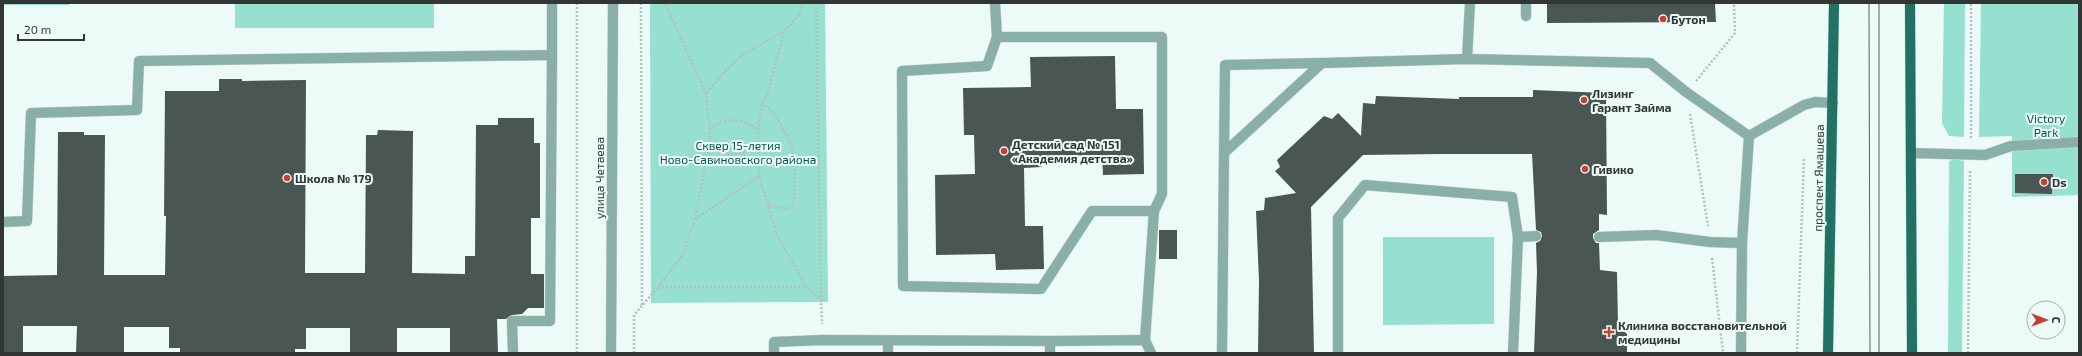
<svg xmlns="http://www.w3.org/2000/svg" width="2082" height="356" font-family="'Exo 2',sans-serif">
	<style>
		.green { fill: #95e0ce }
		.building { fill: #495652 }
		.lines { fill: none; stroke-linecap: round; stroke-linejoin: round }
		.lane-casing { stroke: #cad8d4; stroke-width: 11 }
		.street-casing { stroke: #cad8d4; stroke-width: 11 }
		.primary-casing { stroke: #cad8d4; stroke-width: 11 }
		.path { stroke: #b4c0bd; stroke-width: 2.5; stroke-dasharray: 2 2; stroke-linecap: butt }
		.lane { stroke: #8aafa6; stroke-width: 10 }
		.street { stroke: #8aafa6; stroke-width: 10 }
		.primary { stroke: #217263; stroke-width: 10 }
		.tram { stroke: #575f5c; stroke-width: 1 }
		.poi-dot { fill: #ca3d33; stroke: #ecfbf7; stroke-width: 1.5 }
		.labels { text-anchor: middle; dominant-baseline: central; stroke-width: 4; stroke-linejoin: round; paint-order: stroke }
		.poi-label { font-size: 12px; font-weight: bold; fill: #313735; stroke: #ecfbf7; text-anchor: start }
		.park-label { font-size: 12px; fill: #04584b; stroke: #ecfbf7 }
		.street-label { font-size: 12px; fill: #313735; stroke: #ecfbf7 }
	</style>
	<rect width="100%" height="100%" fill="#ecfbf7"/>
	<g class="green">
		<rect x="3" y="3" width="66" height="2"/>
		<rect x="235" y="3" width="199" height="25"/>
		<polygon points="650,3 825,3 828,302 651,303"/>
		<polygon points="1944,3 1965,3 1964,137 1949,136 1942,123"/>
		<polygon points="1981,3 2079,3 2079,195 2012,197 2012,136 1979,137"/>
		<polygon points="1955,159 1964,161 1962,353 1948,353 1949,161"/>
		<polygon points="1383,237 1494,237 1494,324 1383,325"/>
	</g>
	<g class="building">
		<polygon points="1547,3 1715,3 1716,22 1547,23"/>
		<polygon points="1115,56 1116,109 1143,109 1144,174 1103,175 1102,155 1041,156 1042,167 1024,168 1025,226 1043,226 1044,269 996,270 995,254 936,255 935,175 975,174 974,135 964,135 963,88 1031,87 1030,57"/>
		<polygon points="219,79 242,79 242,81 306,80 305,273 365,273 366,135 377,135 378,130 413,131 412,273 465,274 465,256 475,256 476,125 498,125 498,118 534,118 534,143 540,143 540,218 531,218 531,274 544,274 544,308 528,308 522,314 512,315 506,319 497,319 498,353 450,353 450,328 397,328 397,353 350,353 350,328 306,328 306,349 295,349 295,353 180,353 180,348 169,348 169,327 124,327 124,353 76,353 77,326 23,326 23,353 3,353 3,276 57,275 58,132 84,132 84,135 105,135 104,275 165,275 166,216 164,216 165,91 219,91"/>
		<polygon points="1533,90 1606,93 1607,215 1599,214 1599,230 1593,234 1593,238 1596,243 1599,243 1600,270 1617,272 1618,326 1627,334 1627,353 1534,353 1537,272 1536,243 1540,241 1542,236 1541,232 1536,230 1532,154 1440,154 1363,155 1311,207 1314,353 1258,353 1259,281 1256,211 1264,210 1265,198 1296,193 1275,171 1280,167 1277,160 1324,116 1332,119 1338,113 1361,136 1363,103 1375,104 1376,96 1459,99 1459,97 1533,97"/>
		<polygon points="2015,174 2053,174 2052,194 2015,193"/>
		<rect x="1159" y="230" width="18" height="29"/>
	</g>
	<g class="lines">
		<g class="lane-casing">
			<g id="lane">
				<polyline points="995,3 997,37"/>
				<polyline points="1526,3 1526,16"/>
				<polyline points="1467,59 1470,3"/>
				<polyline points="1224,153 1225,65 1322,63"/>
				<polyline points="1911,153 1985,155 2011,146 2079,142"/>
				<polyline points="3,222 27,221 31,113 137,110 139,61 552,55 552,3"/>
				<polyline points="1518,237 1536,236"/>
				<polyline points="1599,237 1656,235 1710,242 1742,243 1749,136"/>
				<polyline points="1145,340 1154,211 1162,194 1162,37 997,37 987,66 902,71 903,286 1041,289 1092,211 1154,211"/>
				<polyline points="1050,341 1145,340 1151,353"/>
				<polyline points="888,342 888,353"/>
				<polyline points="513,353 512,321 550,321 552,55"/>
				<polyline points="774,353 774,342 822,340 1050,341 1050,353"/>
				<polyline points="1222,353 1224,153 1322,63 1467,59 1650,63 1686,92 1749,136 1804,105 1815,102 1833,103"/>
				<polyline points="1338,353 1338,218 1365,185 1512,197 1518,237 1513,353"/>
				<polyline points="1741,353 1742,243"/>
			</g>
		</g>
		<g class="street-casing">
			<polyline id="street" points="611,353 613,3"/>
		</g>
		<g class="primary-casing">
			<g id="primary">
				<polyline points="1910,3 1912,353"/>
				<polyline points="1828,353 1834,3"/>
			</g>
		</g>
		<g class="path">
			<polyline points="641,3 642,305"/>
			<polyline points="803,3 799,15 784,31 767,96 762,103 758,130 759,176 777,235 806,287 821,300 822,324"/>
			<polyline points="816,3 821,300"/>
			<polyline points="1696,81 1735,33 1734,3"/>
			<path d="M 707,93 C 732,59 748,51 784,31"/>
			<path d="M 762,103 C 775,112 788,134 792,150 C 796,166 794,187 794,204 L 787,209 L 767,205"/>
			<polyline points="1690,114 1708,226"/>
			<path d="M 710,129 C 726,117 742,117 758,130"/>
			<polyline points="1971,138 1971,3"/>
			<path d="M 709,146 C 726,158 741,157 758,145"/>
			<polyline points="696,219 759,176"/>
			<polyline points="1712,258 1723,353"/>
			<polyline points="658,287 806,287"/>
			<polyline points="577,353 577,3"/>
			<polyline points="634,353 634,315 658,287 683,254 695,219 709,146 710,129 706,94 665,3"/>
			<polyline points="1797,353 1804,157"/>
			<polyline points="1968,353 1970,169"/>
		</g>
		<use href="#lane" class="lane"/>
		<use href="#street" class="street"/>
		<use href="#primary" class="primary"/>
		<g class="tram">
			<polyline points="1869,3 1870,353"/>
			<polyline points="1879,353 1879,3"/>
		</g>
	</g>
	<g class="poi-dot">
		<circle cx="1663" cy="19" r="4"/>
		<circle cx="1584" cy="100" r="4"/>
		<circle cx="1004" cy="151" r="4"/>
		<circle cx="1585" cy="169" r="4"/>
		<circle cx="287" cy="178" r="4"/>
		<circle cx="2044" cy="182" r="4"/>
		<path d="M1607 326h4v4h4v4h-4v4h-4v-4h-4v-4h4z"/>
	</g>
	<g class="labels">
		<g class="poi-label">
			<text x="1671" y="19">Бутон</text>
			<text x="1592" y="93">Лизинг<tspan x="1592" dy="14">Гарант Займа</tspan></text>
			<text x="1012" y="144">Детский сад № 151<tspan x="1012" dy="14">«Академия детства»</tspan></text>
			<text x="1593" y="169">Гивико</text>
			<text x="295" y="178">Школа № 179</text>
			<text x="2052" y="182">Ds</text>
			<text x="1618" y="325">Клиника восстановительной<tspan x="1618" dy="14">медицины</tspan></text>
		</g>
		<g class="park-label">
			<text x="2046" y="118">Victory<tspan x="2046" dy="14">Park</tspan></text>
			<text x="738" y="145">Сквер 15-летия<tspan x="738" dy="14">Ново-Савиновского района</tspan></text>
		</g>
		<g class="street-label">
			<text transform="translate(599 178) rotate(-90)">улица Четаева</text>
			<text transform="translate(1818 178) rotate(-89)">проспект Ямашева</text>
		</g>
	</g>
	<rect width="2082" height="356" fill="none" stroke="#313735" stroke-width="8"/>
	<g transform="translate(2046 320) rotate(90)"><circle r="19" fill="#ecfbf7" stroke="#a1ada9"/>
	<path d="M0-3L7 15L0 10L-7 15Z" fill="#ca3d33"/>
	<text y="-6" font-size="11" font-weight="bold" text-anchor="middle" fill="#313735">С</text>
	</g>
	<path d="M18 34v6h66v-6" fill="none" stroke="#313735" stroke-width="2"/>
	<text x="24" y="34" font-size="12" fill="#313735" stroke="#ecfbf7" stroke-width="3" paint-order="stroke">20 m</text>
</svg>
